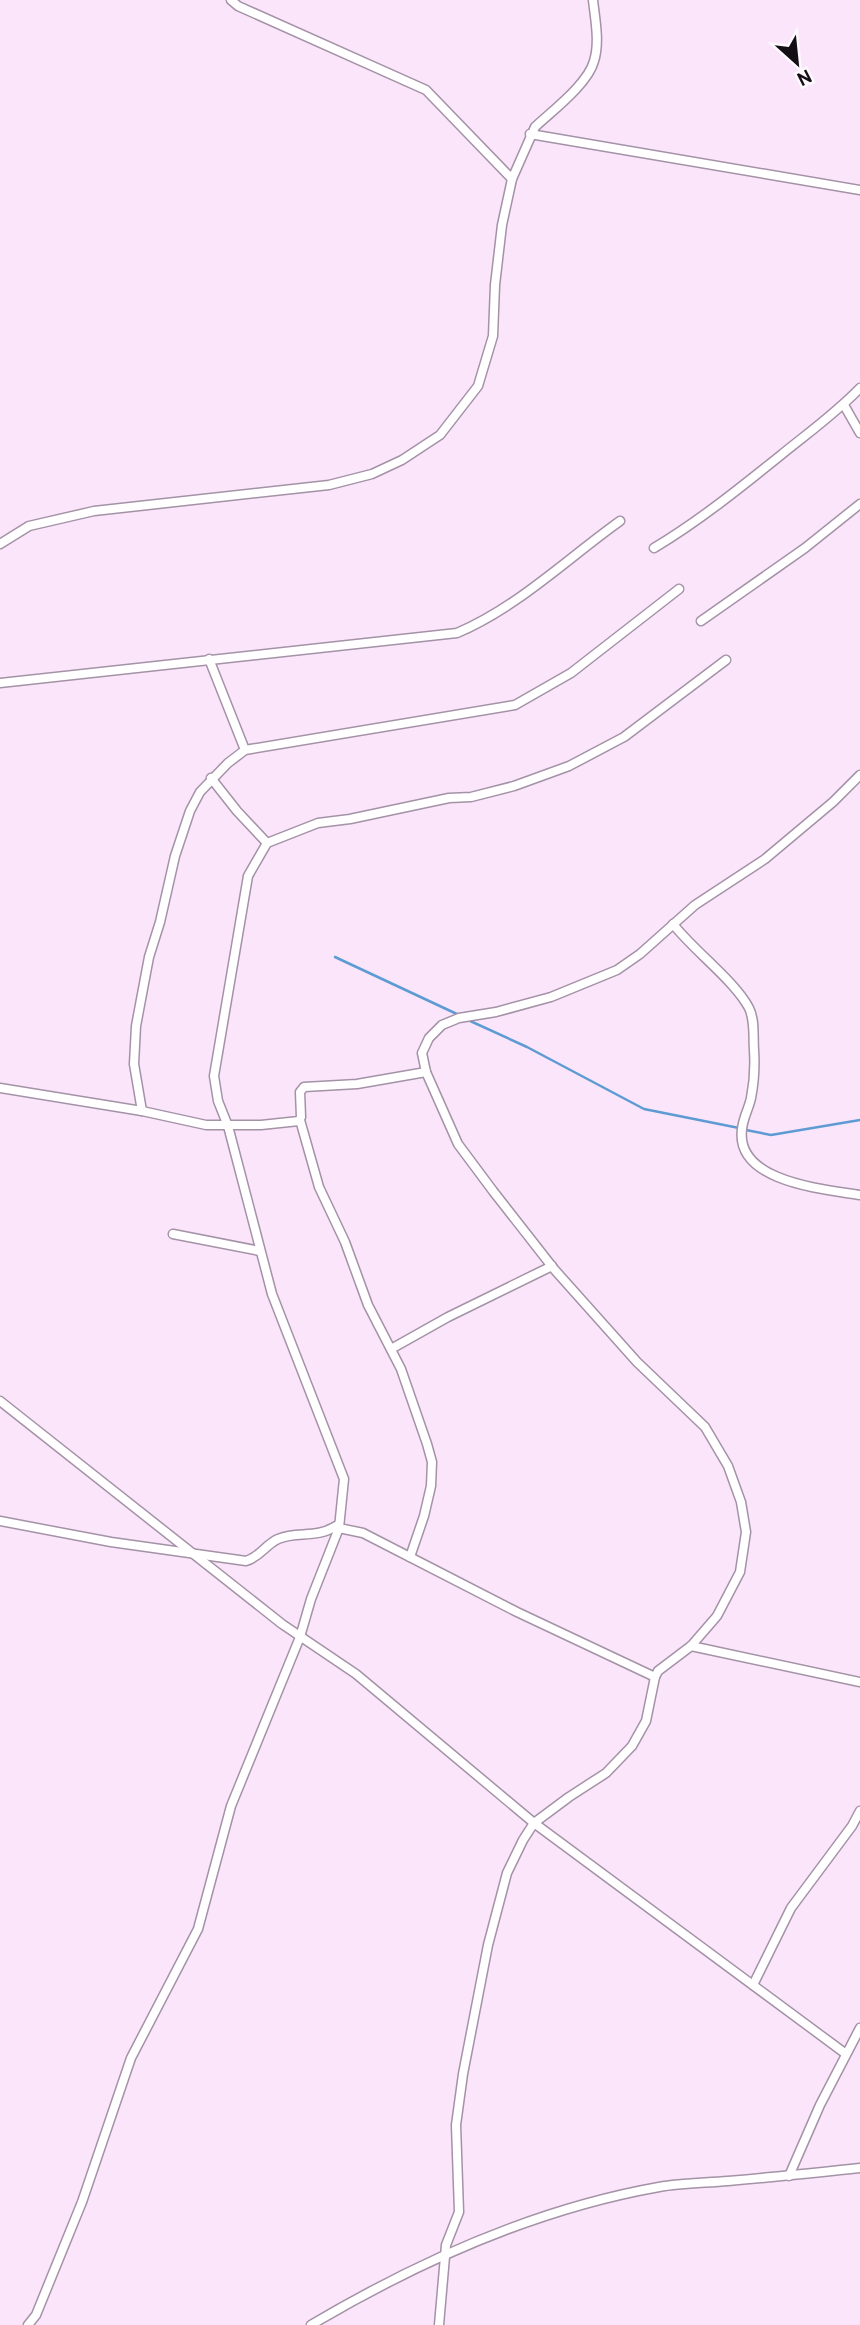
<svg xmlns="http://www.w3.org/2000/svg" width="860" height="2325" font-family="Overpass,sans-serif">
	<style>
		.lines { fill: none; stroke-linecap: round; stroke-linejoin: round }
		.stream { stroke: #5d9bd2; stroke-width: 2.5 }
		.minor-casing { stroke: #a492a6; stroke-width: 11 }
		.minor { stroke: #fff; stroke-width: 8 }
	</style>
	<rect width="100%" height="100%" fill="#fae5fb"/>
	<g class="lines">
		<g class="stream">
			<polyline points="335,957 459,1015"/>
			<polyline points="468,1020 527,1047 644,1109 739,1128"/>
			<polyline points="746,1130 771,1135 860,1120"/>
		</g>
		<g class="minor-casing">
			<g id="minor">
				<polyline points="231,0 238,6 426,90 512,179"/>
				<polyline points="530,134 860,190"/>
				<polyline points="844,405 860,433"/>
				<path d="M 0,544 L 29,526 L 94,511 L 329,485 L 372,474 L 402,460 L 440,435 L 478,386 L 493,336 L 495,285 L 502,225 L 512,179 L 535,127 C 552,111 588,84 594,61 C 600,42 595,19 593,0"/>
				<path d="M 654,548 C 699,521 740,488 781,455 C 808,433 836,413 860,388"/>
				<polyline points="701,621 805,548 860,504"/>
				<polyline points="209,659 245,750"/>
				<path d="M 0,683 L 457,633 C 518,607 568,558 620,521"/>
				<polyline points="211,778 237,811 267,843"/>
				<path d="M 673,924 C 693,950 735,981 749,1008 C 755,1020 753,1036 754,1050 C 755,1065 754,1083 751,1098 C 749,1108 743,1118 742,1129 C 735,1182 823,1189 860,1195"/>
				<polyline points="0,1088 142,1111 206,1125 261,1125 299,1121 301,1117 300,1092 304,1087 357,1084 426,1072"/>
				<polyline points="142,1111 134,1064 136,1026 149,957 160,922 175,856 190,811 200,792 228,763 245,750 515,705 571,673 679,589"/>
				<polyline points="300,1120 319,1187 345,1242 368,1305 401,1369 427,1444 432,1462 431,1486 424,1516 410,1557"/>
				<polyline points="173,1234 260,1251"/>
				<polyline points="391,1349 448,1317 552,1266"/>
				<polyline points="0,1401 282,1624 356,1674 534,1823 846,2054"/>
				<path d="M 0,1521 L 111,1542 L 246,1561 C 260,1557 265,1545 278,1539 C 299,1530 314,1540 338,1525"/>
				<polyline points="691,1646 860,1682"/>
				<polyline points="655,1677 517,1612 363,1533 339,1528 344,1479 272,1294 228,1126 218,1101 214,1076 248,876 267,843 318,823 350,819 449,798 471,797 514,786 569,766 624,737 726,660"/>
				<polyline points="753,1985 791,1908 852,1826 860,1811"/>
				<polyline points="789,2176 820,2105 860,2028"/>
				<polyline points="28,2325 36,2315 82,2202 131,2058 198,1929 231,1806 300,1637 311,1599 339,1528"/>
				<path d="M 311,2325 C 419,2261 535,2209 659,2187 C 682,2183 705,2183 728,2181 C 772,2177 816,2173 860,2168"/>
				<polyline points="439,2325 446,2245 459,2212 456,2125 463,2074 488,1945 507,1873 523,1840 534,1823 569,1797 606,1773 632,1746 646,1721 655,1677 658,1671 691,1646 717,1616 740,1572 746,1532 741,1502 728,1466 705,1427 637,1362 554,1269 493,1191 458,1144 426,1072 422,1053 429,1038 442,1025 459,1018 496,1012 551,997 617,970 640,954 695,905 765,859 833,802 860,775"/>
			</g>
		</g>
		<use href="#minor" class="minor"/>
	</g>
	<g transform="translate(797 63) rotate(153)" stroke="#fdf9fd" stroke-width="5" paint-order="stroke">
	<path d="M0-5L12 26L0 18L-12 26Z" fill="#140e15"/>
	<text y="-10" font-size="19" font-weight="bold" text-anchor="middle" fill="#140e15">N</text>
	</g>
</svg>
